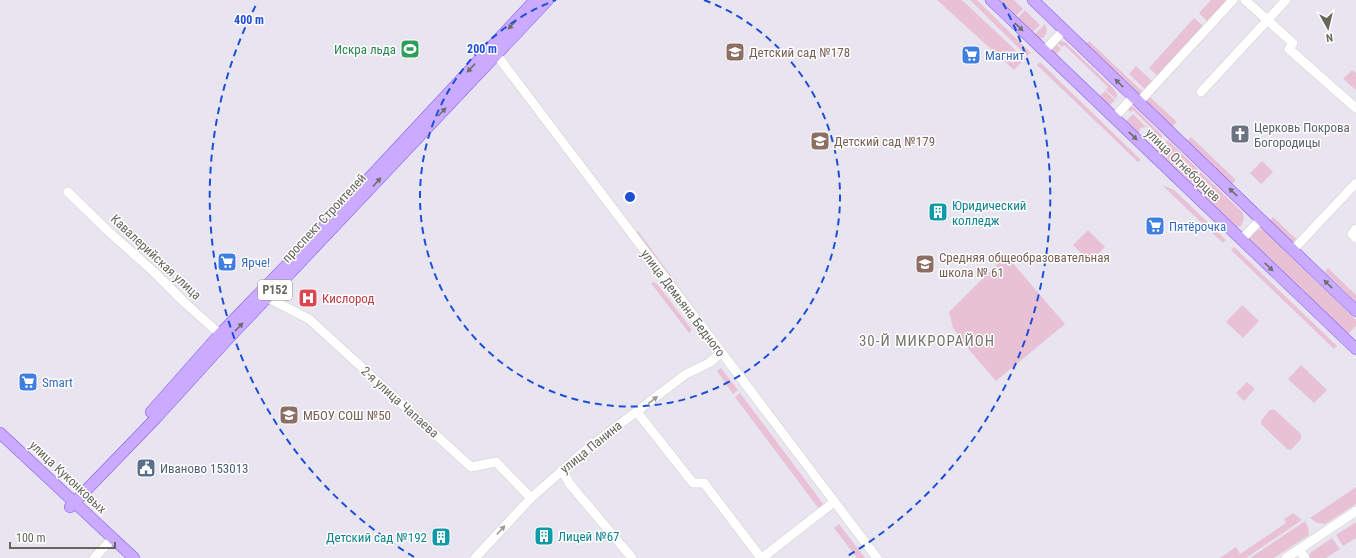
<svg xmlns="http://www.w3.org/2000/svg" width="1356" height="558" font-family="'Roboto Condensed',sans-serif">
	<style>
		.green { fill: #e8c1d4 }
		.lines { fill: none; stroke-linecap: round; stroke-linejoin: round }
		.minor-casing { stroke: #cfd0c9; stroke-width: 10 }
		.major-casing { stroke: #7f58f6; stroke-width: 12 }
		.minor { stroke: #fff; stroke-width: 9 }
		.major { stroke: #caabff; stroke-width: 11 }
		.oneway { fill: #706d6d }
		.oneway2 { fill: #9c9c96 }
		.ring { fill: none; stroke: #1d4ed8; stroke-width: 2; stroke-dasharray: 7 5 }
		.labels { text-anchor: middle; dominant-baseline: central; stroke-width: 3; stroke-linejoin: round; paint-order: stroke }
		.shield { fill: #fff; stroke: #94948e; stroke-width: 1 }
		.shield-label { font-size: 12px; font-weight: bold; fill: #66665d }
		.leisure-label { font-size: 13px; fill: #27864d; stroke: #fff; text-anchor: end }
		.education-label { font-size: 13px; fill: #785e54; stroke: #fff; text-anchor: start }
		.shop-label { font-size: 13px; fill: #366cbe; stroke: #fff; text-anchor: start }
		.worship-label { font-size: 13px; fill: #5b616d; stroke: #fff; text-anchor: start }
		.street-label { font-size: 13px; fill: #66665d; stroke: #fff }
		.culture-label { font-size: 13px; fill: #0d838f; stroke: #fff; text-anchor: start }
		.health-label { font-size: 13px; fill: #be3a42; stroke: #fff; text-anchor: start }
		.service-label { font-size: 13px; fill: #4e5e75; stroke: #fff; text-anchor: start }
		.quarter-label { font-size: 15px; letter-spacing: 1px; fill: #737369; stroke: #fff }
		.centre { fill: #1d4ed8; stroke: #fff; stroke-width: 2 }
		.ring-label { font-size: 12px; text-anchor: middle; font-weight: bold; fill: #1d4ed8; stroke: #fff; stroke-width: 3; stroke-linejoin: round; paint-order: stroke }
	</style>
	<rect width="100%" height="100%" fill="#e9e5f0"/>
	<g class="green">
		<polygon points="937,0 962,0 1025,59 1014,70"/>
		<polygon points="970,0 977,0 1031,53 1027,56"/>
		<polygon points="1000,0 1014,0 1023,9 1016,16"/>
		<polygon points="1211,0 1228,0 1208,22 1199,13"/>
		<polygon points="1025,10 1040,25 1033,32 1018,18"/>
		<polygon points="1194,18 1204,27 1159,77 1149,68"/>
		<polygon points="1045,24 1047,31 1044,37 1038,40 1032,37"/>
		<polygon points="1057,40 1065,42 1114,89 1117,94 1116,99 1106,90 1108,87 1064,45 1062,47 1055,41"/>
		<polygon points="1089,41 1144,93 1141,96 1086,44"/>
		<polygon points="1054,42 1061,49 1055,55 1098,98 1105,91 1115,100 1109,106 1106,106 1051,57 1049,47"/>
		<polygon points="1040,62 1141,160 1138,162 1037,65"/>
		<polygon points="1136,66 1154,83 1147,91 1129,74"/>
		<polygon points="1352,70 1356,73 1356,90 1343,79"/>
		<polygon points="1150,97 1177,122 1172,127 1145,102"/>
		<polygon points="1129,106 1134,107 1163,136 1159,140 1152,133 1154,131 1133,110 1131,112 1125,107"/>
		<polygon points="1133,114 1146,127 1140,128 1139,134 1126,121"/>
		<polygon points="1191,137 1236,180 1231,185 1187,141"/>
		<polygon points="1168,140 1243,213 1244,219 1241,226 1235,228 1153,154"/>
		<polygon points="1262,161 1273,172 1261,184 1250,173"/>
		<polygon points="1162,185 1174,190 1226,240 1223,243"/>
		<polygon points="1273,217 1296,239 1293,243 1270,220"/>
		<polygon points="1257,229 1263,230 1356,320 1356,326 1346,336 1248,244 1246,236"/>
		<polygon points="1088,230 1105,247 1090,262 1073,245"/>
		<polygon points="638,231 711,331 707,334 633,234"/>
		<polygon points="1234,247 1337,346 1334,349 1231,250"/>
		<polygon points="1006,255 1065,324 996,381 965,345 953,328 949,312"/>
		<polygon points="1328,268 1356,295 1356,303 1325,272"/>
		<polygon points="654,282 658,285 692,330 689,333 651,283"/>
		<polygon points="1242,305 1259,321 1243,338 1226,322"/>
		<polygon points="1301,365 1327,390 1314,403 1288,379"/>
		<polygon points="721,368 738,390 733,394 717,371"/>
		<polygon points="1247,382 1255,389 1244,401 1236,393"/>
		<polygon points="740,393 824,505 819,509 735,397"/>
		<polygon points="1272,409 1275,410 1301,434 1301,439 1291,450 1287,449 1261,424 1261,421 1269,411"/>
		<polygon points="1356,487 1356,504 1325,524 1317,523 1310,518"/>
		<polygon points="1293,513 1302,520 1246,558 1220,558 1236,547 1240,554 1286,523 1284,519"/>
		<polygon points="1305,521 1308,527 1309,535 1274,558 1250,558"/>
		<polygon points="1356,522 1356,538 1343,546 1336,535"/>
		<polygon points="839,524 865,558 857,558 834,528"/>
		<polygon points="1332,538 1340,549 1326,558 1308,558 1311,552"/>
	</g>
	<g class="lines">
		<g class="minor-casing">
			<g id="minor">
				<polyline points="1245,0 1293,43 1289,49 1356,108"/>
				<polyline points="493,50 877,558"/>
				<polyline points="1044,51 1064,30"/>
				<polyline points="1201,92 1286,0"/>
				<polyline points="1139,102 1233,0"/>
				<polyline points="1114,118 1133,97"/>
				<polyline points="68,192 108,231 154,272 185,303 220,334"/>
				<polyline points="1356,229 1352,234 1356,238"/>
				<polyline points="1241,240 1261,219"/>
				<polyline points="1293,250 1356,183"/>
				<polyline points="268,298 309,319 471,467 496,462 531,498"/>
				<polyline points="637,412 693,483 704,483 761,558"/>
				<polyline points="562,470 569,483 632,558"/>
				<polyline points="1299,549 1305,558"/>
				<polyline points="94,558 113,538"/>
				<polyline points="475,558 531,498 583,452 686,374 709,363 721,353"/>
				<polyline points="762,558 834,502"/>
				<polyline points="1286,558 1356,511"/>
			</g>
		</g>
		<g class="major-casing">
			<g id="major">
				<polyline points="991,0 1356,349"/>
				<polyline points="1033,0 1356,311"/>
				<polyline points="151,412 220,334 332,218 535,0"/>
				<polyline points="0,433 134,558"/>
				<polyline points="70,507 156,418 227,340 548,0"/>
			</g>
		</g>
		<use href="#minor" class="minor"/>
		<use href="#major" class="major"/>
	</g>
	<defs><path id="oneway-solid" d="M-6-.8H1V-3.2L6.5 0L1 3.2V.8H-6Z"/></defs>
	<g class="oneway">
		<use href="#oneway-solid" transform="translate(512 25) rotate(134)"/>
		<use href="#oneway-solid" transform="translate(1019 27) rotate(44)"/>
		<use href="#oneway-solid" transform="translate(471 68) rotate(133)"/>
		<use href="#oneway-solid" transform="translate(1119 83) rotate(-136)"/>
		<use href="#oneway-solid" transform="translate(442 112) rotate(-46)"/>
		<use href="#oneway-solid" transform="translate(1133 136) rotate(44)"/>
		<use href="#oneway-solid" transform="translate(377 182) rotate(-47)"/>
		<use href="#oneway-solid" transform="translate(1233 192) rotate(-136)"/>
		<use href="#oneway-solid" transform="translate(1269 267) rotate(44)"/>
		<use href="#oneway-solid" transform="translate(1328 284) rotate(-136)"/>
		<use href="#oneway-solid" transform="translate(239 327) rotate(-46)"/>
	</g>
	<g class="oneway2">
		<use href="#oneway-solid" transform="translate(653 400) rotate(-38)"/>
		<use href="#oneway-solid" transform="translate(501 530) rotate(-47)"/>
	</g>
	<g class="ring">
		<path d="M704 0A210 210 0 1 1 556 0"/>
		<path d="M414 557A420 420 0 0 1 257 3M1003 3A420 420 0 0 1 846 557"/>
	</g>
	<defs>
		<g id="stadium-square" transform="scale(1)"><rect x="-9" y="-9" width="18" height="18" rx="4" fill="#2e9e5b" stroke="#fff"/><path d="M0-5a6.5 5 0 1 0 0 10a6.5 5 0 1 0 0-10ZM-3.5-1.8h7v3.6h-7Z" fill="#fff"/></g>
		<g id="school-square" transform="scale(1)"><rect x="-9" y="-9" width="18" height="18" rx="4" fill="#8d6e63" stroke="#fff"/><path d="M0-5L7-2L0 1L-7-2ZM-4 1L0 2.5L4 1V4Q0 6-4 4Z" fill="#fff"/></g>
		<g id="supermarket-square" transform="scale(1)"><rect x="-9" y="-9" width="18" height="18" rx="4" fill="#3f7fe0" stroke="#fff"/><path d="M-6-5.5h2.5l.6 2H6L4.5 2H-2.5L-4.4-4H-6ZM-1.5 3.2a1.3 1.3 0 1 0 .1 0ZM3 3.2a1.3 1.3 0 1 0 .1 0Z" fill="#fff"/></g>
		<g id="church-square" transform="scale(1)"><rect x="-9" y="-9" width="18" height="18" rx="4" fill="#6b7280" stroke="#fff"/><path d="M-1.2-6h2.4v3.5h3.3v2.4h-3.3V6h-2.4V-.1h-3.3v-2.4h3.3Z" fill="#fff"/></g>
		<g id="building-square" transform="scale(1)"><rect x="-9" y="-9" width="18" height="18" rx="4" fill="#0f9aa8" stroke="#fff"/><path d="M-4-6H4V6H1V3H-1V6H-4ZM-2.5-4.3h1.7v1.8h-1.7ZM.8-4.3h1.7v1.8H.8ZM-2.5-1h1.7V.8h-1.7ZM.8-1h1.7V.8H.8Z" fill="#fff"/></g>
		<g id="hospital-square" transform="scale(1)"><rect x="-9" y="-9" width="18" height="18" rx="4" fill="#e0444e" stroke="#fff"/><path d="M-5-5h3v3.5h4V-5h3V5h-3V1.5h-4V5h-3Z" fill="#fff"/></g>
		<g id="civic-square" transform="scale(1)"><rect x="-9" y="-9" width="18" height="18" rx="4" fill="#5c6f8a" stroke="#fff"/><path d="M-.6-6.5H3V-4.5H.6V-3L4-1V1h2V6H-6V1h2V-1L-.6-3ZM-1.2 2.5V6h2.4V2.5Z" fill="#fff"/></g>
	</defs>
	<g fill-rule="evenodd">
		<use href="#stadium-square" x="410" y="49"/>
		<use href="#school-square" x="735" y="52"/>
		<use href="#supermarket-square" x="971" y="55"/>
		<use href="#church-square" x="1240" y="134"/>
		<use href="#school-square" x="820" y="141"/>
		<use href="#building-square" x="938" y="212"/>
		<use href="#supermarket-square" x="1155" y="226"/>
		<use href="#supermarket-square" x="227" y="262"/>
		<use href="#school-square" x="925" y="264"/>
		<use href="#hospital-square" x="308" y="298"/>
		<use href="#supermarket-square" x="28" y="382"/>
		<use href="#school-square" x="289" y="415"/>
		<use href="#civic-square" x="146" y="468"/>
		<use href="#building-square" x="544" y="536"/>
		<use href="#building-square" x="441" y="537"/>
	</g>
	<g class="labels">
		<rect class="shield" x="258" y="280" width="34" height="20" rx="3"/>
		<g class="shield-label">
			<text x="275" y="290">Р152</text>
		</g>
		<g class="leisure-label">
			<text x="396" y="49">Искра льда</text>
		</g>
		<g class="education-label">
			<text x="749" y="52">Детский сад №178</text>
			<text x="834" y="141">Детский сад №179</text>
			<text x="939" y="257">Средняя общеобразовательная<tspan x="939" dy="15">школа № 61</tspan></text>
			<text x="303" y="415">МБОУ СОШ №50</text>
		</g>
		<g class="shop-label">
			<text x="985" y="55">Магнит</text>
			<text x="1169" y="226">Пятёрочка</text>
			<text x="241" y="262">Ярче!</text>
			<text x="42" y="382">Smart</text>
		</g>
		<g class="worship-label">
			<text x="1254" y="127">Церковь Покрова<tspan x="1254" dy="15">Богородицы</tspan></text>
		</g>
		<g class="street-label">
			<text transform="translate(1183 165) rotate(44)">улица Огнеборцев</text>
			<text transform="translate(324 218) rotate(-47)">проспект Строителей</text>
			<text transform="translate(156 257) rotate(43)">Кавалерийская улица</text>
			<text transform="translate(683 303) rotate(53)">улица Демьяна Бедного</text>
			<text transform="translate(400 402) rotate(42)">2-я улица Чапаева</text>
			<text transform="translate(591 447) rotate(-39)">улица Панина</text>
			<text transform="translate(68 477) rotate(43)">улица Куконковых</text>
		</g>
		<g class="culture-label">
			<text x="952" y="205">Юридический<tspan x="952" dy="15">колледж</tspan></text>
			<text x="558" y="536">Лицей №67</text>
			<text x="427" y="537" text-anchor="end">Детский сад №192</text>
		</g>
		<g class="health-label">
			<text x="322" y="298">Кислород</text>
		</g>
		<g class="service-label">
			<text x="160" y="468">Иваново 153013</text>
		</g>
		<g class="quarter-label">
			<text x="927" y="341">30-Й МИКРОРАЙОН</text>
		</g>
	</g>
	<circle cx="630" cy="197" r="6" class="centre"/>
	<g class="ring-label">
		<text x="249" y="24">400 m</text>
		<text x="482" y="53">200 m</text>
	</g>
	<g transform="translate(1328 28) rotate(172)" stroke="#ffffff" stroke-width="3" paint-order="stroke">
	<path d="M0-3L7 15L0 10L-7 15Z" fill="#66665d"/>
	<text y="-6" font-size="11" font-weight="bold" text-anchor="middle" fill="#66665d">N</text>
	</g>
	<path d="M10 542v6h105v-6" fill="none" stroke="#66665d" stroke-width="2"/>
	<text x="16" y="542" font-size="12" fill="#66665d" stroke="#ffffff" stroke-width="3" paint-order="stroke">100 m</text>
</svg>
